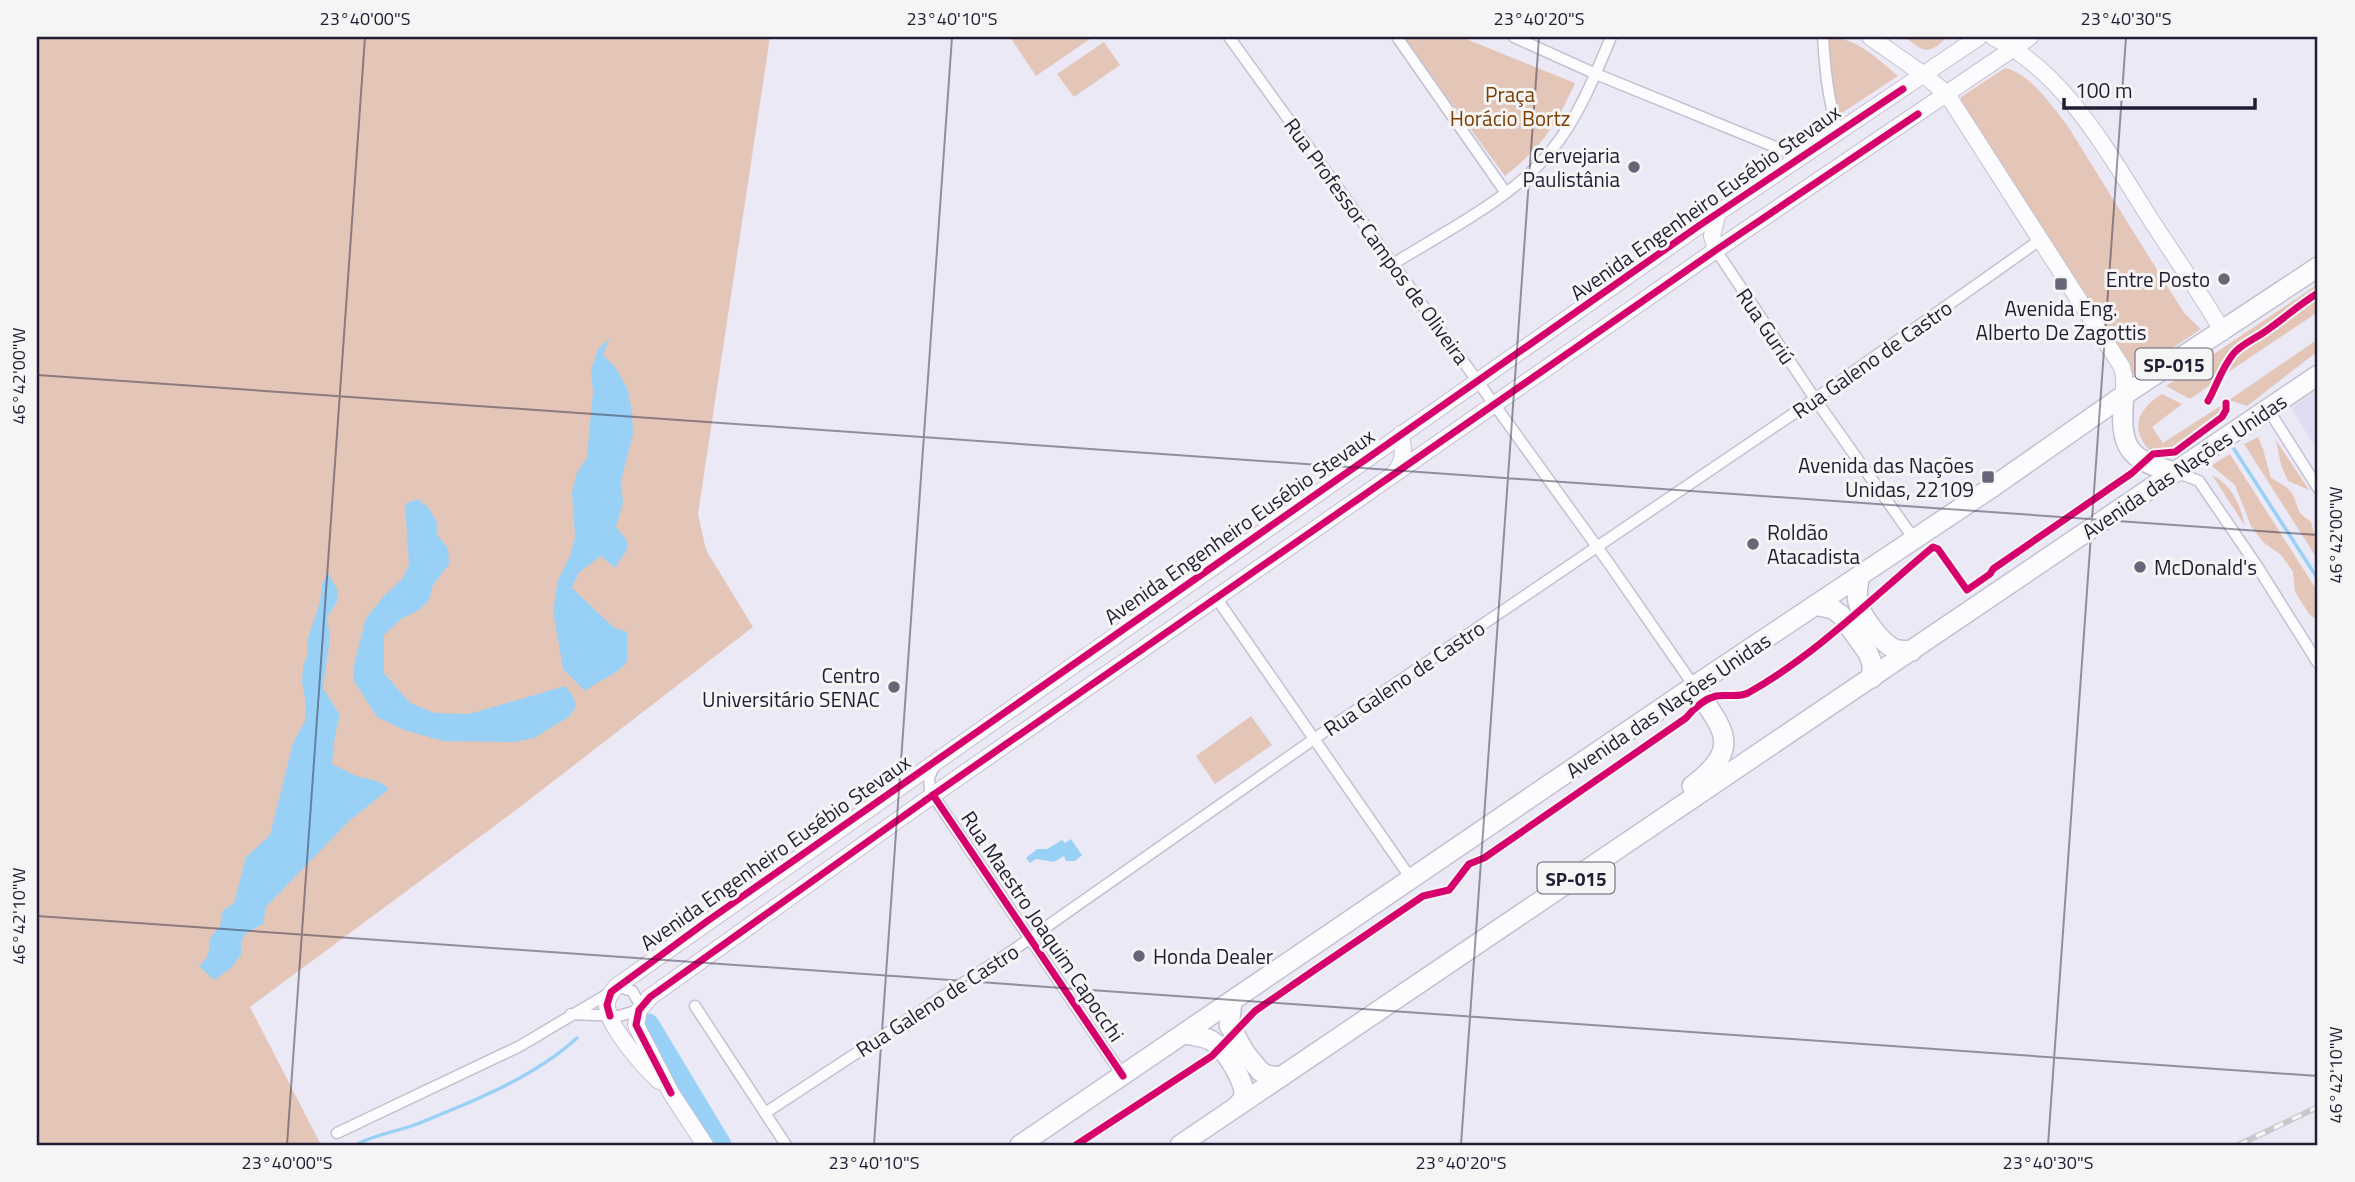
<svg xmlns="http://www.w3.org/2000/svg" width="2355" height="1182" font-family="'Titillium Web',sans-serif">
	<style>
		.built { fill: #e0dcf1 }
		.green { fill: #e4c6b9 }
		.water { fill: #99d1f6 }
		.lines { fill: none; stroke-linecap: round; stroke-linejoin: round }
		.stream { stroke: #99d1f6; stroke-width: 3.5 }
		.river { stroke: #99d1f6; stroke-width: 23 }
		.street-casing { stroke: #c4c0d2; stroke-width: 13 }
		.secondary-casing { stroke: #c4c0d2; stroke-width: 18 }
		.highway-casing { stroke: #c4c0d2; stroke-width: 22 }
		.street { stroke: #fcfcfe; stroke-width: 10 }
		.secondary { stroke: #fcfcfe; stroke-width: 16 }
		.highway { stroke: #fcfcfe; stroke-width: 19 }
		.rail-casing { stroke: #c8c7cc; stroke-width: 6 }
		.rail { stroke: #f5f5f5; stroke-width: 3.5; stroke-dasharray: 10; stroke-linecap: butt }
		.cycleway-casing { stroke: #f5f5f5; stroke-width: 11 }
		.cycleway { stroke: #d6006c; stroke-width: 7 }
		.ticks { fill: none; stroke: #231d34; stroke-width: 2; stroke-opacity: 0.45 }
		.poi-dot { fill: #696478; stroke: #f5f5f5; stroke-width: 2.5 }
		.labels { text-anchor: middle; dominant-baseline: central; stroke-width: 6; stroke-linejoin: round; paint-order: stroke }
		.shield { fill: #f5f5f5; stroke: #625e6e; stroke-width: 2 }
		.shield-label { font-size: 19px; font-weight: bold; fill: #231d34 }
		.park-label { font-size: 21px; fill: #7c3e00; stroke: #f5f5f5 }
		.poi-label { font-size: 21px; fill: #231d34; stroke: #f5f5f5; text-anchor: end }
		.street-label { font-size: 21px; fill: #231d34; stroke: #f5f5f5 }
		.neatline { fill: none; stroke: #231d34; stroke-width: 2.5 }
		.ticks-label { font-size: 18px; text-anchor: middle; fill: #231d34 }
	</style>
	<rect width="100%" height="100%" fill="#ece9f7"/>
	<polygon class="built" points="2318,389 2318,451 2291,408"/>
	<g class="green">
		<polygon points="37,37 770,37 698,514 706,550 753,627 516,810 250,1007 321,1145 37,1145"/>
		<polygon points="1010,37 1093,37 1036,76"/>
		<path d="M 1403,37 L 1461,37 L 1575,83 C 1555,127 1543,145 1505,176 Z"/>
		<path d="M 1828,37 C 1856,37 1878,59 1898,76 L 1837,116 L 1829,72 Z"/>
		<path d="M 1905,37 L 1947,37 C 1929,56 1923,52 1905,37 Z"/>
		<polygon points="1104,42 1120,65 1074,97 1057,74"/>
		<path d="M 2005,68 C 2031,74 2051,105 2067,125 L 2184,313 L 2201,329 L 2129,377 L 1960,107 L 1961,97 Z"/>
		<polygon points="2318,284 2318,291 2234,349 2221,366 2219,379 2190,399 2166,386"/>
		<polygon points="2318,297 2318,312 2224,375 2232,361 2245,347"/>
		<polygon points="2318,339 2318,351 2247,406 2229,400"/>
		<path d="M 2162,394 L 2182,404 L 2152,427 L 2163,443 L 2222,405 L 2225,406 L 2221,414 C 2199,431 2179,452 2150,451 C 2129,428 2138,409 2162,394 Z"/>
		<path d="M 2258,437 L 2263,449 L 2271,478 C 2279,483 2289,487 2293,495 C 2296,500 2296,506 2299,511 C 2301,516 2307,518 2311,522 C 2313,525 2318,556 2318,560 L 2244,444 Z"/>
		<polygon points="2276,440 2309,490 2288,481 2281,465"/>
		<polygon points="2230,454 2318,592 2318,621 2309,614 2295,592 2293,572 2281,555 2263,542 2251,526 2235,485 2213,467 2212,465"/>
		<path d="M 2212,475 C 2232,485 2240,504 2245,526 Z"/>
		<polygon points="1251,716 1272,745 1215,784 1196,756"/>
	</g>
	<g class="water">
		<path d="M 610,338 L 603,355 L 616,368 L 628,390 L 632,413 L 633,434 L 621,481 L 623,503 L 616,527 L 626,539 L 628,548 L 615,568 L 601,556 L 579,572 L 572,588 L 613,627 L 627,632 L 627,662 C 615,676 599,680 585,691 L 563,669 L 553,611 L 558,580 L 570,556 L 575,537 L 572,492 L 577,473 L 587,457 L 593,392 L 591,370 L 598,349 Z"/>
		<polygon points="417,499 428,507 437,522 437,535 448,548 449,564 433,585 429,600 419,610 401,619 384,635 384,673 410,703 435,713 469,714 565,686 573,696 576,706 570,716 534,738 513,742 443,741 404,730 377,717 354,681 354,665 366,618 385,595 403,578 409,565 405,504"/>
		<polygon points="328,573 338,591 337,602 327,617 330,637 323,688 340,715 335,735 332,764 356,776 380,782 389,789 349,821 266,907 263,924 245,934 241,942 241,955 230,969 214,980 199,966 208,956 210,938 220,926 223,910 234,903 246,857 270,835 293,743 305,721 306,704 302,683 303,666 307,656 307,641 320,602 322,584"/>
		<polygon points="1071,839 1082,855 1075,861 1066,861 1064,856 1054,862 1036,859 1030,863 1026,858 1037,849 1047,849 1062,840 1065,843"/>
	</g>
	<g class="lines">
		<g class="stream">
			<polyline points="2234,449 2318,579"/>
			<path d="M 356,1145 C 375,1134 397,1132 417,1124 C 472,1102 533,1078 577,1038"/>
		</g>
		<polyline class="river" points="648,1025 720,1145"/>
		<g class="street-casing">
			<g id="street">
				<polyline points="1229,37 1608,562 1694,686"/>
				<polyline points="1397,37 1506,193"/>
				<polyline points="1514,37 1596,74 1800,157"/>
				<path d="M 1823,37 C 1825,69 1828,100 1838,131"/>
				<polyline points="1716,250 1815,399 1914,539"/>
				<path d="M 1393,264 C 1444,232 1513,198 1551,151 C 1578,118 1595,76 1611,37"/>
				<polyline points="2268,409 2318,488"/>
				<polyline points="2176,472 2199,481 2257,566 2318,663"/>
				<polyline points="1217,599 1412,880"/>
				<polyline points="935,765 929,777 930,791 1123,1076"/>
				<polyline points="617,986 632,991 641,1006"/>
				<polyline points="695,1006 786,1145"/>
				<polyline points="571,1014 619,1016 639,1010"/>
				<polyline points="765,1113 1012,951 1324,732 1815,399 2040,240"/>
				<polyline points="337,1133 520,1046 611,992"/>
			</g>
		</g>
		<g class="secondary-casing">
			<g id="secondary">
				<polyline points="1870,37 1924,75 1947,94 2122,367 2124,376 2124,395"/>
				<path d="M 1993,37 C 2067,74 2108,153 2151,220 C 2175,257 2201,294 2223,332"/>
				<polyline points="1716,250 1712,236 1718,212"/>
				<path d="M 1393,475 C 1405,461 1404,451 1401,434"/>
				<path d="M 659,1081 C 644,1067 607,1026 607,1005 C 607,998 612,991 617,986 L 1700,225 L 1979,37"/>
				<polyline points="705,1145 671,1093 636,1025 639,1010 650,997 933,795 1716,250 2030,37"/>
			</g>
		</g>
		<g class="highway-casing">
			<g id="highway">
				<path d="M 2124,395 C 2119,445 2126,461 2176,472"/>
				<path d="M 1860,575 C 1858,584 1856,593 1858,602 C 1861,616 1882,644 1895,649 C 1900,651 1907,650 1912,651"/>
				<polyline points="1815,605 1833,609 1841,615 1868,653 1872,663 1872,678"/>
				<path d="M 1692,786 C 1744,747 1723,730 1694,686"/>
				<polyline points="1232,1002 1229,1025 1246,1054 1260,1071 1266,1075 1281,1077"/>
				<path d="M 1185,1034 C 1193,1036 1204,1036 1212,1041 C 1226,1049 1246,1083 1244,1098 L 1236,1107"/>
				<polyline points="1020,1145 1694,686 1994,486 2124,395 2318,267"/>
				<polyline points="1180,1145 2318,375"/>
			</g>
		</g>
		<use href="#street" class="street"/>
		<use href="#secondary" class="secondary"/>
		<use href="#highway" class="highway"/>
		<g class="rail-casing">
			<polyline id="rail" points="2238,1145 2318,1107"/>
		</g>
		<use href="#rail" class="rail"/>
		<g class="cycleway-casing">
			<g id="cycleway">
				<path d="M 2208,401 C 2217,385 2222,367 2234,353 C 2243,343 2259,337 2270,328 C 2287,316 2300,304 2318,293"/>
				<polyline points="933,795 1123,1076"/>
				<polyline points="610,1016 607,1005 611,992 706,922 1700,225 1903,89"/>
				<polyline points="671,1093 636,1025 639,1010 650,997 933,795 1716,250 1918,114"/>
				<path d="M 1076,1145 L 1212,1056 L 1255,1011 L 1313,971 L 1423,896 L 1449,890 L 1469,864 L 1484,858 L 1686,718 C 1694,708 1704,699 1716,696 C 1726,694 1738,698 1748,693 C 1816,655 1873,597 1933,547 L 1938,549 L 1967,590 L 1990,574 L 1993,569 L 2132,473 L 2153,454 L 2175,452 L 2222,417 L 2226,410 L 2226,403"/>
			</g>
		</g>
		<use href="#cycleway" class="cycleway"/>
	</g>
	<path class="ticks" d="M 37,375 L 2318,535M 37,916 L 2318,1076M 287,1145 L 365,37M 874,1145 L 952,37M 1461,1145 L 1539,37M 2048,1145 L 2126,37"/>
	<g class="poi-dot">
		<circle cx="1634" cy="167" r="7"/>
		<circle cx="2224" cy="279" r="7"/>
		<rect x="2054" y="277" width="14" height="14" rx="3.5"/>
		<rect x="1981" y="470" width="14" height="14" rx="3.5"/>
		<circle cx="1753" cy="544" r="7"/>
		<circle cx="2140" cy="567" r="7"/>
		<circle cx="894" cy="687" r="7"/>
		<circle cx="1139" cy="956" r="7"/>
	</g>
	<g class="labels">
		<g class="shield">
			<rect x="2135.5" y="348.5" width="77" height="31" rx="5"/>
			<rect x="1537.5" y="862.5" width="77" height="31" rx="5"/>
		</g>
		<g class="shield-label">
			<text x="2174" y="364">SP-015</text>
			<text x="1576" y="878">SP-015</text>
		</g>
		<g class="park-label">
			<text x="1510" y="94">Praça<tspan x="1510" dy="24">Horácio Bortz</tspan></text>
		</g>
		<g class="poi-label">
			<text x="1620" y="155">Cervejaria<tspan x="1620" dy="24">Paulistânia</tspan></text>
			<text x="2210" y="279">Entre Posto</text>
			<text x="2061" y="308" text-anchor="middle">Avenida Eng.<tspan x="2061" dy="24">Alberto De Zagottis</tspan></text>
			<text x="1974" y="465">Avenida das Nações<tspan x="1974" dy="24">Unidas, 22109</tspan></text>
			<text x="1767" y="532" text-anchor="start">Roldão<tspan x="1767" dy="24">Atacadista</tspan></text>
			<text x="2154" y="567" text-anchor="start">McDonald's</text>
			<text x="880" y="675">Centro<tspan x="880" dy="24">Universitário SENAC</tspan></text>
			<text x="1153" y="956" text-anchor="start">Honda Dealer</text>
		</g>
		<g class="street-label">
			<text transform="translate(1705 202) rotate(-35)">Avenida Engenheiro Eusébio Stevaux</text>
			<text transform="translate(1377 241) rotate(54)">Rua Professor Campos de Oliveira</text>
			<text transform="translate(1766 326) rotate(56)">Rua Guriú</text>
			<text transform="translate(1872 359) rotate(-35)">Rua Galeno de Castro</text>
			<text transform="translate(2184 466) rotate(-34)">Avenida das Nações Unidas</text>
			<text transform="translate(1239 526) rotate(-35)">Avenida Engenheiro Eusébio Stevaux</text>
			<text transform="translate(1404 678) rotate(-34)">Rua Galeno de Castro</text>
			<text transform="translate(1668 705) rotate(-34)">Avenida das Nações Unidas</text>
			<text transform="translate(775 852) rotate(-35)">Avenida Engenheiro Eusébio Stevaux</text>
			<text transform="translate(1043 926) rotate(56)">Rua Maestro Joaquim Capocchi</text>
			<text transform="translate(937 1000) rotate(-33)">Rua Galeno de Castro</text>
		</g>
	</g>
	<rect width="2355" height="1182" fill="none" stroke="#f5f5f5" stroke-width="77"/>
	<path d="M2064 98v10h191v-10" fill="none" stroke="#231d34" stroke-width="3.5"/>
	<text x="2075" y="98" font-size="21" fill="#231d34" stroke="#f5f5f5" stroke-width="5" paint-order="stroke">100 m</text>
	<rect x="38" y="38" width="2278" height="1106" class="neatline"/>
	<g class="ticks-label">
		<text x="365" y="25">23°40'00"S</text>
		<text x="952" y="25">23°40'10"S</text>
		<text x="1539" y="25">23°40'20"S</text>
		<text x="2126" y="25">23°40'30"S</text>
		<text transform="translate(19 376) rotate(-90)" y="6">46°42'00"W</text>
		<text transform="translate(2336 535) rotate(-90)" y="6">46°42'00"W</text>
		<text transform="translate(19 916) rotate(-90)" y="6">46°42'10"W</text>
		<text transform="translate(2336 1075) rotate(-90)" y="6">46°42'10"W</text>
		<text x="287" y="1169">23°40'00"S</text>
		<text x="874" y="1169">23°40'10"S</text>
		<text x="1461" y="1169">23°40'20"S</text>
		<text x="2048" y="1169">23°40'30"S</text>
	</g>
</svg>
